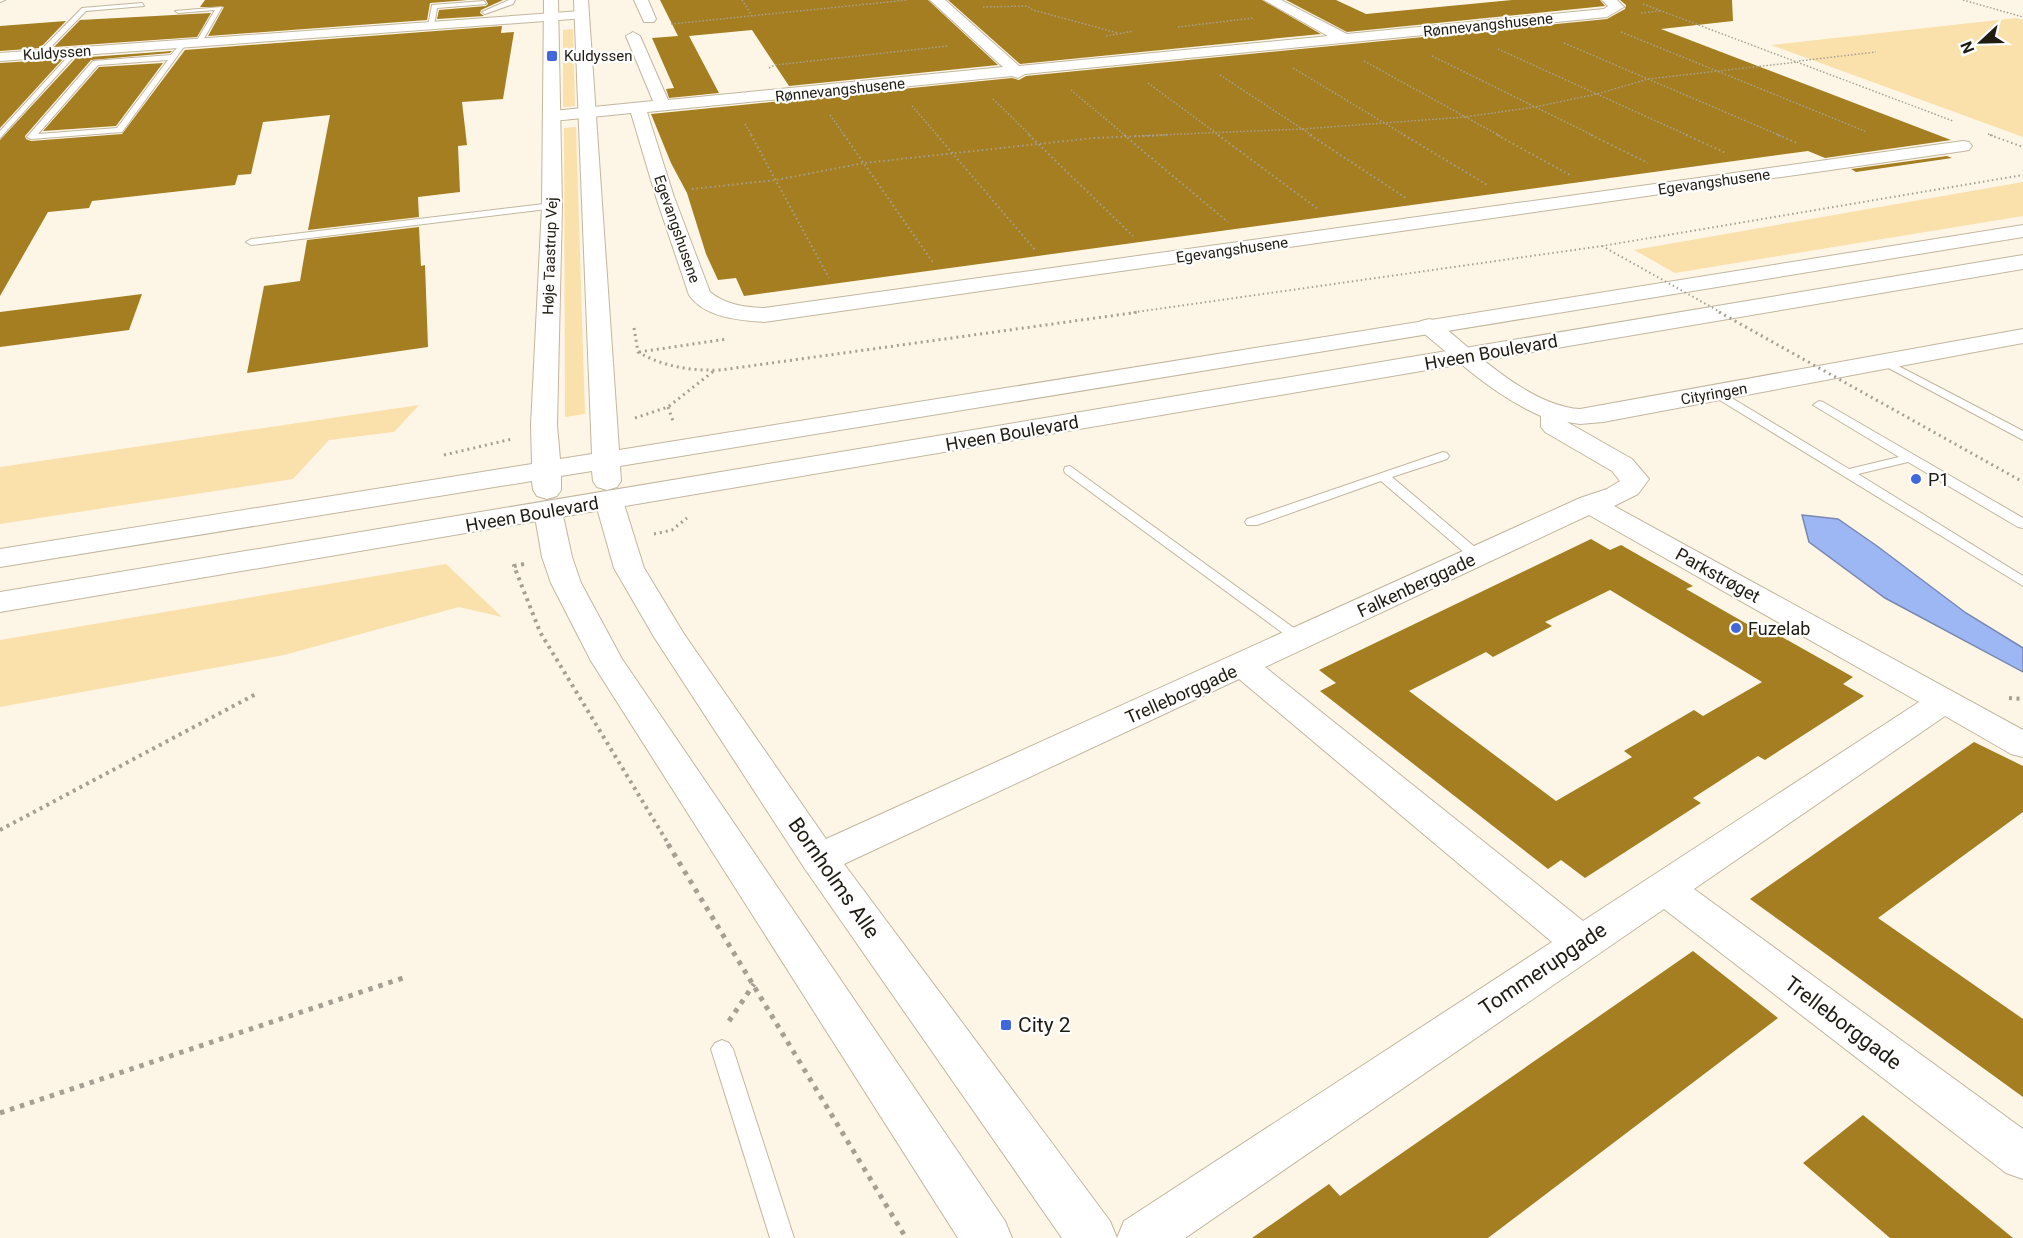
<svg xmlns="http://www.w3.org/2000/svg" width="2023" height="1238" font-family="Roboto,sans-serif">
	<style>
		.green { fill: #fae0aa }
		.water { fill: #9db7f4; stroke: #7888b0; stroke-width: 1.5 }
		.building { fill: #a47e20; fill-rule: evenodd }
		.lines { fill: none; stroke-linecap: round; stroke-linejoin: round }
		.service-casing { stroke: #c2b69e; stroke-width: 2 }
		.minor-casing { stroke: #c2b69e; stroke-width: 2 }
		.tertiary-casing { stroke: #c2b69e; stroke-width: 2 }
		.path-far4 { stroke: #a6a094; stroke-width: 1.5; stroke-dasharray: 1.5 2; stroke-linecap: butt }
		.path-far3 { stroke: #a6a094; stroke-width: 2; stroke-dasharray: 1.5 3; stroke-linecap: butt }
		.path-far2 { stroke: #a6a094; stroke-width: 3; stroke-dasharray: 2 4; stroke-linecap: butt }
		.path-far1 { stroke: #a6a094; stroke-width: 4; stroke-dasharray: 3 4.5; stroke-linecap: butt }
		.path { stroke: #a6a094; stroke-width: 5; stroke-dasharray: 4.5 6; stroke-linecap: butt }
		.service { fill: #fff; fill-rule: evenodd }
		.minor { fill: #fff; fill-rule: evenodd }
		.tertiary { fill: #fff; fill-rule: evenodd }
		.path-bridge-far1 { stroke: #a6a094; stroke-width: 2; stroke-dasharray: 1.5 3; stroke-linecap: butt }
		.path-bridge { stroke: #a6a094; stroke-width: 3; stroke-dasharray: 2 4; stroke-linecap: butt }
		.poi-dot { fill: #4168da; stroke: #fff; stroke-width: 2 }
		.labels { text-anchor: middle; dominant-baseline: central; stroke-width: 4.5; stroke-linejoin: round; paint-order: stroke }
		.far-street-label { font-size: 15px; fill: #201c13; stroke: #fff }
		.far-poi-label { font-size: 15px; fill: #201c13; stroke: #fff; text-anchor: start }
		.street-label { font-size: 18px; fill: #201c13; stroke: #fff }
		.poi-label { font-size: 18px; fill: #201c13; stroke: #fff; text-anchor: start }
		.near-street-label { font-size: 21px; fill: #201c13; stroke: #fff }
		.near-poi-label { font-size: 21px; fill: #201c13; stroke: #fff; text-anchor: start }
	</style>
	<rect width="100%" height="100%" fill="#fdf6e7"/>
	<g class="green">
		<polygon points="2016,18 2023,20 2023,137 1771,45"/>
		<polygon points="573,29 575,106 563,107 563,30"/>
		<polygon points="576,127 585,414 565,417 564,128"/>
		<polygon points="2023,182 2023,216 1675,273 1634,250"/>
		<polygon points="419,405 394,432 329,440 293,479 0,524 0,467"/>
		<polygon points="446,564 502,617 459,607 284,655 0,707 0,640"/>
	</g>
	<polygon class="water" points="1802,515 1838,519 1877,546 1966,613 2023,648 2023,672 1885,598 1809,542"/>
	<g class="building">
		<polygon points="205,0 468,0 430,3 427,20 208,36 224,7 200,7"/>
		<polygon points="486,0 503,0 481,10 480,13 484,16 437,19 439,10 486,6 488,4"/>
		<polygon points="660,0 928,0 998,65 789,86 752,30 689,36 719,93 669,98 666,89 674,88 652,38 678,36"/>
		<polygon points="948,0 1262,0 1321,34 1020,64"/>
		<polygon points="1286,0 1336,0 1366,14 1512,0 1600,0 1605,6 1347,32"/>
		<polygon points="1620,0 1732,0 1733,21 1661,29 1951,140 1825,158 1808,151 744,296 736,278 718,280 706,254 687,193 671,163 651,114 1012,78 1019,80 1026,76 1607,19 1625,9 1626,5"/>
		<polygon points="211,13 197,37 54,47 80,20"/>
		<polygon points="66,21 40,48 0,51 0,26"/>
		<polygon points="502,26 501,33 514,32 503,99 462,102 467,145 458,146 460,192 418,197 419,217 308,230 330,115 263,122 251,174 238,175 235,185 92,201 89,208 48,212 0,296 0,140 76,58 172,51 170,53 91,60 25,136 26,139 31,141 122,134 185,50"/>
		<polygon points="63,59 0,128 0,63"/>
		<polygon points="163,63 116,126 43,131 99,67"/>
		<polygon points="1947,156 1952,158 1856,172 1851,169"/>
		<polygon points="419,227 421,266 425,265 428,347 247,373 264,286 300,281 307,240"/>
		<polygon points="142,294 129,330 0,347 0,312"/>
		<path d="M 1591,539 L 1610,550 L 1621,545 L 1693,586 L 1686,589 L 1761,632 L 1768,629 L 1853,677 L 1843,684 L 1864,696 L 1765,760 L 1758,756 L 1693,798 L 1701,803 L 1585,878 L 1561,860 L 1548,869 L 1320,691 L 1336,683 L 1319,670 ZM 1610,590 L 1762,682 L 1703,716 L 1694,710 L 1624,751 L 1632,757 L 1556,801 L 1409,691 L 1486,652 L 1493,657 L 1552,626 L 1545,622 Z"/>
		<polygon points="1974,742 2023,766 2023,812 1878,918 2023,1019 2023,1097 1750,899"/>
		<polygon points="1693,951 1778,1018 1488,1238 1252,1238 1329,1184 1340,1196"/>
		<polygon points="1863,1115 2013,1238 1890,1238 1803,1163"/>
	</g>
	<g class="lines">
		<g class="service-casing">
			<g id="service">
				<polygon points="0,0 5,0 0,2"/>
				<polygon points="509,0 515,0 513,4 485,14 482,12"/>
				<polygon points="484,1 486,4 437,8 434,26 431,28 428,26 432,5"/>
				<polygon points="142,3 144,6 86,11 43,55 37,54 82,8"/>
				<polygon points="222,7 202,42 199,44 196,42 215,10 178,13 175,11"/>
				<path d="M 181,43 L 186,44 L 122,132 L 31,139 L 27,137 L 93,61 L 171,55 ZM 168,60 L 117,128 L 38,134 L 98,65 Z"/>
				<polygon points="74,50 79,51 0,138 0,131"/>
				<polygon points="552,203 557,206 555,208 251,245 246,242 251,239"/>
				<polygon points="1885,359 2023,431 2023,440 1881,364 1881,360"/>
				<polygon points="1717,389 1849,469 1899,457 1813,405 1819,401 1823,402 2023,518 2023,528 2018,527 1908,462 1858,474 2023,576 2023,586 1713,396 1713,390"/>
				<polygon points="1443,452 1447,453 1449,456 1447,459 1392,477 1483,554 1485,557 1483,560 1473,560 1381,481 1257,525 1247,525 1245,522 1247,519"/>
				<polygon points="1070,466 1305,636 1308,639 1305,642 1295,642 1065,473 1064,470 1065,467"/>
				<polygon points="722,1040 729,1043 733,1049 794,1238 770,1238 711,1049 715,1043"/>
			</g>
		</g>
		<g class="minor-casing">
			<g id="minor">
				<polygon points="634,0 648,0 656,19 654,22 644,22"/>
				<path d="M 930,0 L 945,0 L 1019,66 L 1328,36 L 1264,0 L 1281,0 L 1347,34 L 1604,9 L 1608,6 L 1602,0 L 1617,0 L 1624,7 L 1607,17 L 1025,74 L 1018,78 L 1012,76 L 647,112 L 674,197 L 710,292 C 726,305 744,307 764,308 L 1963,141 L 1969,142 L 1972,146 L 1969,150 L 1963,151 L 764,322 C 739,320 705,318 689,295 L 656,197 L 631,113 L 553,121 L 545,116 L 553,111 L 653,101 L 626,36 L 633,32 L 640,36 L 668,100 L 1003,67 Z"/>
				<polygon points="581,11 588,15 586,18 0,61 0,53"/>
				<path d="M 1429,319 L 1437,321 C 1474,352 1530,406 1580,409 L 2023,329 L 2023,343 L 1603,422 L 1580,424 L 1567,422 L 1632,459 L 1649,479 L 1638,494 L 1614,506 L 2023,730 L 2023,757 L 2011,754 L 1945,716 L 1694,889 L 2023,1129 L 2023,1179 L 2006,1173 L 1664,909 L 1185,1238 L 1117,1238 L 1124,1221 L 1552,942 L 1239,679 L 844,864 L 1110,1221 L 1117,1238 L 1062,1238 L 805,869 L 654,637 L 614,568 L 595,501 L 599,495 L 609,493 L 619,495 L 623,501 L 644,568 L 684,634 L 826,839 L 1580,498 L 1607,489 L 1620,481 L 1612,471 L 1545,432 L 1541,427 L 1541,416 C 1495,396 1459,362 1421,331 L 1418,326 L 1421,321 ZM 1589,515 L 1919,702 L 1583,921 L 1265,667 Z"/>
				<polygon points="548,503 558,505 562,511 572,557 581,583 622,659 1005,1221 1012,1238 958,1238 591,661 551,583 542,557 534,511 538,505"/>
			</g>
		</g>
		<g class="tertiary-casing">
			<g id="tertiary">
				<polygon points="544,0 558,0 562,206 557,425 560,459 592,454 574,0 588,0 619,450 2023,225 2023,237 620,466 621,481 617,487 607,490 597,487 593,481 592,471 561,476 561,490 557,496 547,499 537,496 533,490 532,481 0,567 0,549 532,464 531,425 542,206"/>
				<polygon points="2023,255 2023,269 0,612 0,592"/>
			</g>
		</g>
		<g class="path-far4">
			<polyline points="742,0 752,16"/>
			<polyline points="1963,0 2023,17"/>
			<polyline points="1643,4 1953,121"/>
			<polyline points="983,7 1027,6 1033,10 1118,33"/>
			<polyline points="1641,13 1660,11"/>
			<polyline points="671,24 908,0"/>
			<polyline points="1178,27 1253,18"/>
			<polyline points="1621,32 1867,132"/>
			<polyline points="1106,36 1134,31"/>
			<polyline points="1564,43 1781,136"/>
			<polyline points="1498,49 1689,136"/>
			<polyline points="1432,56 1594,136"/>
			<polyline points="1364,61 1500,136"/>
			<polyline points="1799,61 1876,52"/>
			<polyline points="769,68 775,65 948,46"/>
			<polyline points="1293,68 1406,136"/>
			<polyline points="1220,75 1313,136"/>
			<polyline points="1148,83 1220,136"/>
			<polyline points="1071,90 1126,136"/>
			<polyline points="993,99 1031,136"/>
			<polyline points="912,106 938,136"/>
			<polyline points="830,115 845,136"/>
			<polyline points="745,124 752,136"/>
			<polyline points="1988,134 1994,136"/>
			<polyline points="1135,136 1302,129 1465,117 1535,107 1597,94 1648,79 1798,62"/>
		</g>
		<g class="path-far3">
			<polyline points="751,135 829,278"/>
			<polyline points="844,135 934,264"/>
			<polyline points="937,135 1036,251"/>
			<polyline points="1029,135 1133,236"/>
			<polyline points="1124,135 1228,222"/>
			<polyline points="1218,135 1318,209"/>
			<polyline points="1310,135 1406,198"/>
			<polyline points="1404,135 1489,186"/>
			<polyline points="1497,135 1570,175"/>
			<polyline points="1591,135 1648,163"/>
			<polyline points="1686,135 1726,153"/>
			<polyline points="1778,135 1797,143"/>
			<polyline points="1990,135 2023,147"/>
			<polyline points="692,189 776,180 864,163 1093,138 1170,135"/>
			<polyline points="1129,313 1602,246 2023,175"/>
		</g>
		<g class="path-far2">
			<path d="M 634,328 L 638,352 C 664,367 691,371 721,370 L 1139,312"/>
			<polyline points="639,352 727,339"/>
			<polyline points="668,407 673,421"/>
			<polyline points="635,418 668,407 715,370"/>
			<polyline points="444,455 512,439"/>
			<polyline points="654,534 672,530 687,518"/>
		</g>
		<g class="path-far1">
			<polyline points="524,564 514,566 540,632 669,845"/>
			<polyline points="2009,698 2023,699"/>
			<polyline points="0,830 256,694"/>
		</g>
		<g class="path">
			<polyline points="668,844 906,1238"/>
			<polyline points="729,1021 754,984"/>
			<polyline points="0,1113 403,978"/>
		</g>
		<use href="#service" class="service"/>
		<use href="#minor" class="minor"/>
		<use href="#tertiary" class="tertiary"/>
		<polyline class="path-bridge-far1" points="1602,246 1722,313"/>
		<polyline class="path-bridge" points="1719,312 2023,482"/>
	</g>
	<g class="poi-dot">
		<rect x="546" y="50" width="12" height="12" rx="3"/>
		<circle cx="1916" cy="479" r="6"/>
		<circle cx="1736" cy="628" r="6"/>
		<rect x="1000" y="1019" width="12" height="12" rx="3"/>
	</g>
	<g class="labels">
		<g class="far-street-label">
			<text transform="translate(1488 25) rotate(-6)">Rønnevangshusene</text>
			<text transform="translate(57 53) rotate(-4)">Kuldyssen</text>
			<text transform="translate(840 90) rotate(-6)">Rønnevangshusene</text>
			<text transform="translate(1714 182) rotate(-8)">Egevangshusene</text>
			<text transform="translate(677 229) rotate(71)">Egevangshusene</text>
			<text transform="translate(1232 250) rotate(-8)">Egevangshusene</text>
			<text transform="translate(550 256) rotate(-88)">Høje Taastrup Vej</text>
			<text transform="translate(1714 394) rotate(-10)">Cityringen</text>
		</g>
		<g class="far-poi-label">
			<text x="564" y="56">Kuldyssen</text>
		</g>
		<g class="street-label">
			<text transform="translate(1491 352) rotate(-10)">Hveen Boulevard</text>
			<text transform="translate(1012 433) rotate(-10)">Hveen Boulevard</text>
			<text transform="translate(532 514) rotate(-10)">Hveen Boulevard</text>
			<text transform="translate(1718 575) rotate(29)">Parkstrøget</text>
			<text transform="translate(1416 585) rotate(-25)">Falkenberggade</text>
			<text transform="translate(1181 694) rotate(-24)">Trelleborggade</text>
		</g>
		<g class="poi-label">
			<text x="1928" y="479">P1</text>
			<text x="1748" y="628">Fuzelab</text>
		</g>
		<g class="near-street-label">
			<text transform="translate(834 878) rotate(55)">Bornholms Alle</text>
			<text transform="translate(1543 969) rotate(-34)">Tommerupgade</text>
			<text transform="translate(1843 1023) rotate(37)">Trelleborggade</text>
		</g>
		<g class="near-poi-label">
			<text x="1018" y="1025">City 2</text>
		</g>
	</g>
	<g transform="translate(1981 42) rotate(248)" stroke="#ffffff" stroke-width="4.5" paint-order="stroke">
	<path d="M0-4.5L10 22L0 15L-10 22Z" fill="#201c13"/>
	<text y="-9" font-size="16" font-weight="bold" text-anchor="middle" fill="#201c13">N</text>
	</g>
</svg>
